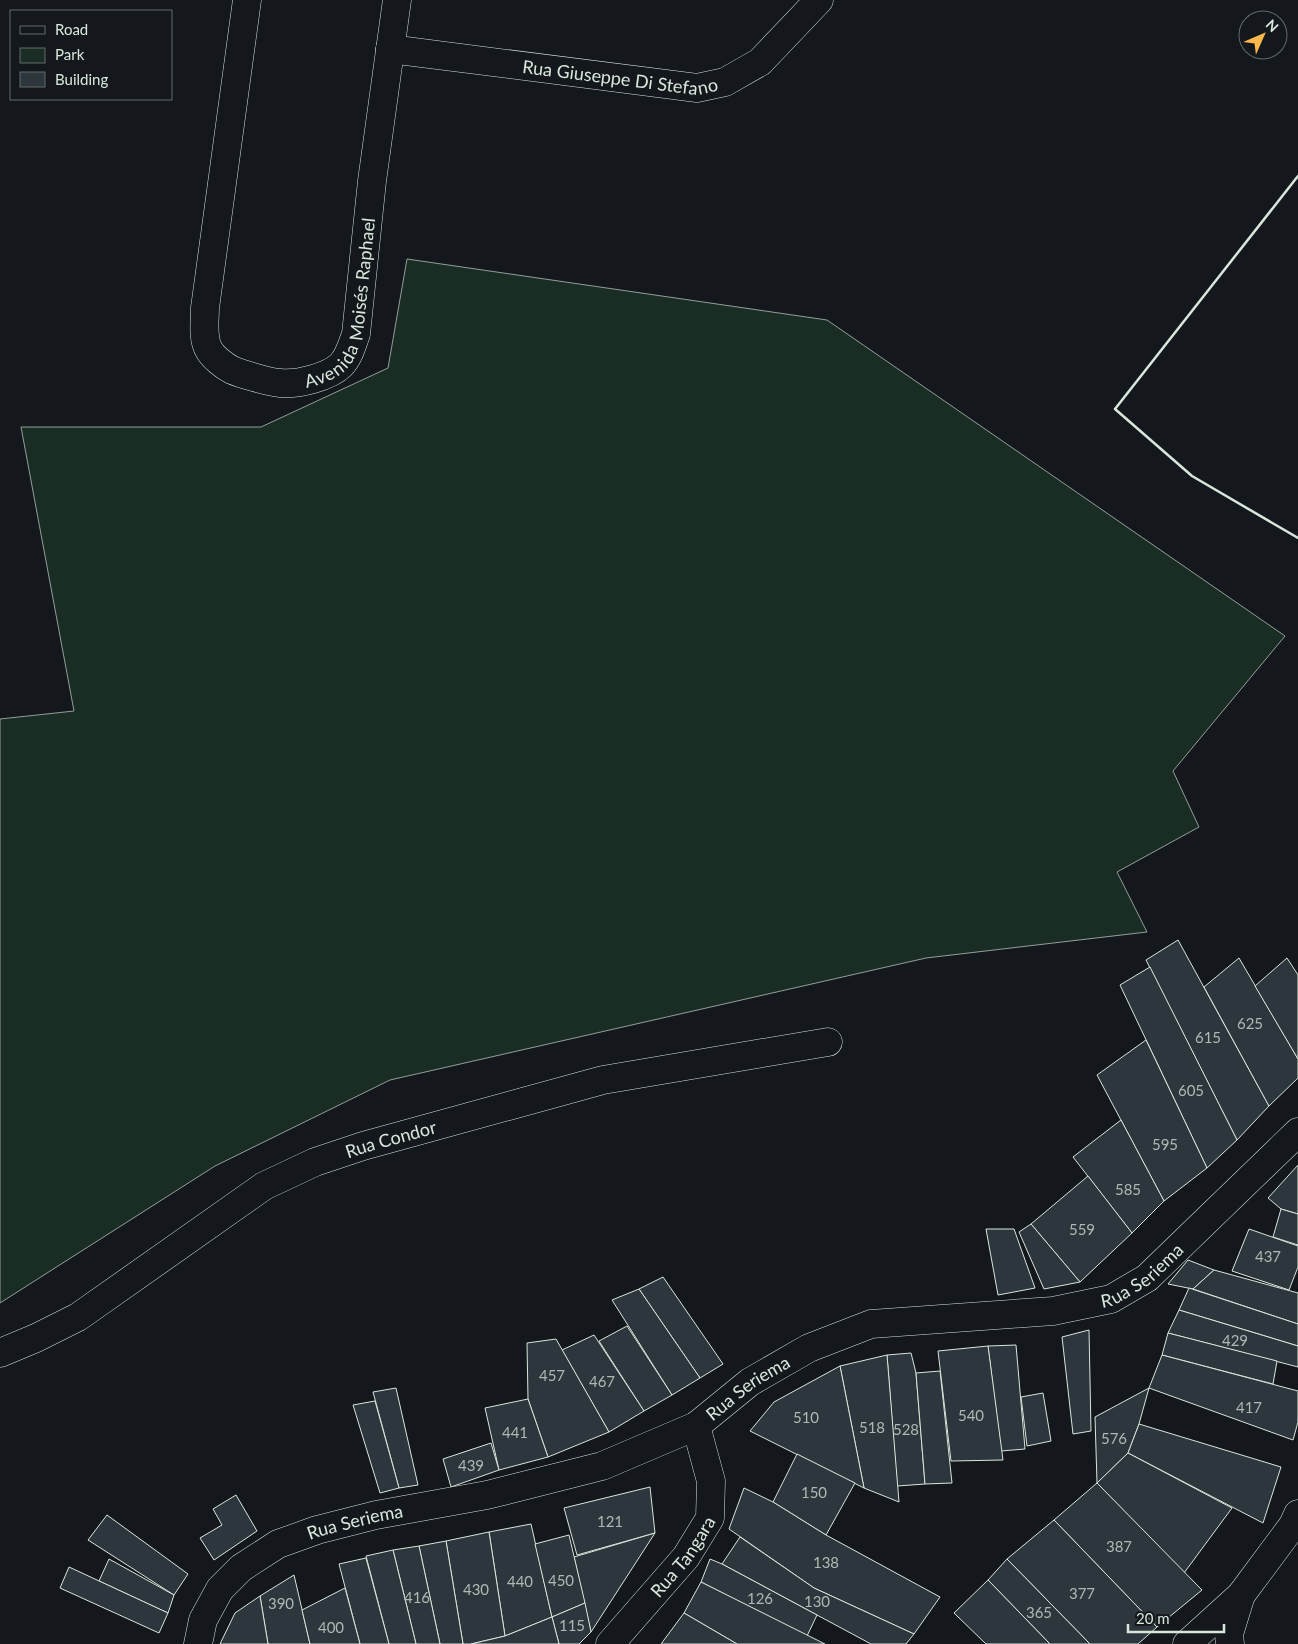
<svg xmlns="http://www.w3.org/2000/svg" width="1298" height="1644" font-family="Lato,sans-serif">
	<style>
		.green { fill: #1a2d24; stroke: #939e99 }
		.building { fill: #2c363c; stroke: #d8e6dc }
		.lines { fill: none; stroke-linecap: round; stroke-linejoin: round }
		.street-casing { stroke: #d8e6dc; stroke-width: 29 }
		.secondary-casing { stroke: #d8e6dc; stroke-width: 29 }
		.street { stroke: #14181c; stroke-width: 28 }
		.secondary { stroke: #14181c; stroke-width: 28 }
		.wall { stroke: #d8e6dc; stroke-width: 2.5 }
		.labels { text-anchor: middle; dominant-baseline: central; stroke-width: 4; stroke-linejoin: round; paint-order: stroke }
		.number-label { font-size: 15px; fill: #adbab4 }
		.street-label { font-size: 18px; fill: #d8e6dc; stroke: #14181c }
	</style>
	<rect width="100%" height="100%" fill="#14181c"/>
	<polygon class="green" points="407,259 827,320 1285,636 1173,771 1199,827 1117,872 1147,932 926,958 390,1080 215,1166 0,1303 0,719 74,711 21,427 261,427 388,368"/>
	<g class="building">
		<polygon points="1178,940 1269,1106 1237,1140 1146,960"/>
		<polygon points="1239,958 1298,1059 1298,1078 1269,1106 1204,987"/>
		<polygon points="1287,958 1298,975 1298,1059 1255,986"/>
		<polygon points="1150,967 1237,1140 1207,1168 1120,985"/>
		<polygon points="1146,1040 1207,1168 1164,1201 1097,1075"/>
		<polygon points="1121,1120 1164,1201 1132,1233 1073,1157"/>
		<polygon points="1298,1165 1298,1214 1281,1209 1268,1198"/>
		<polygon points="1088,1176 1132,1233 1080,1282 1031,1224"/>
		<polygon points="1281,1209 1298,1214 1298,1245 1273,1237"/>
		<polygon points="1031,1224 1080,1282 1044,1289 1019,1232"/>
		<polygon points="986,1229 1014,1229 1035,1288 998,1295"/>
		<polygon points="1249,1229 1298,1246 1298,1267 1289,1290 1232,1271"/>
		<polygon points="1188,1260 1214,1270 1193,1289 1168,1284"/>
		<polygon points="1214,1270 1298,1293 1298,1324 1193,1289"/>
		<polygon points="663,1277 723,1364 700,1378 639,1289"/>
		<polygon points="1189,1288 1298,1324 1298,1346 1179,1310"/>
		<polygon points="639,1289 700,1378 672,1395 612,1300"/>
		<polygon points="1179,1310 1298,1346 1298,1367 1168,1333"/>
		<polygon points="627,1326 672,1395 644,1411 599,1341"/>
		<polygon points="1089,1330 1091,1431 1073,1434 1062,1337"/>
		<polygon points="1168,1333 1277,1361 1273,1384 1162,1355"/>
		<polygon points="594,1335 644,1411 609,1432 562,1350"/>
		<polygon points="556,1339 609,1432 548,1457 528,1399 527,1343"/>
		<polygon points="1016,1345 1025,1449 1001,1451 988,1346"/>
		<polygon points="988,1346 1003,1460 951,1461 938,1351"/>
		<polygon points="911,1353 916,1373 925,1484 897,1486 887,1355"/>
		<polygon points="887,1355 899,1502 864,1488 840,1366"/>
		<polygon points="1162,1355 1298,1391 1298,1422 1293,1440 1149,1388"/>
		<polygon points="840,1366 864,1488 750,1431 774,1402"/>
		<polygon points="940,1371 952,1483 925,1484 916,1373"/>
		<polygon points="396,1388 418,1485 399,1488 373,1392"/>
		<polygon points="1149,1388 1139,1424 1128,1453 1097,1483 1095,1417"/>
		<polygon points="1043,1393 1051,1441 1027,1446 1021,1397"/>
		<polygon points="528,1399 548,1457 499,1470 485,1408"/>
		<polygon points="375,1401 399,1488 380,1493 353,1405"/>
		<polygon points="1139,1424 1281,1467 1263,1523 1128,1453"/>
		<polygon points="491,1443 499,1470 451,1487 443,1459"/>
		<polygon points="1128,1453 1232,1508 1184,1573 1097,1483"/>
		<polygon points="797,1454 855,1483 826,1535 773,1502"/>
		<polygon points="1097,1483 1202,1590 1157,1627 1054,1520"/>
		<polygon points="650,1487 655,1533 577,1555 564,1508"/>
		<polygon points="744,1488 773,1502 826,1535 940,1597 914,1634 814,1588 729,1529"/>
		<polygon points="236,1495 257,1531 214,1560 200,1538 222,1525 213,1509"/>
		<polygon points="107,1515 188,1574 174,1595 88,1540"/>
		<polygon points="1054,1520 1157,1627 1138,1644 1090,1644 1007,1559"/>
		<polygon points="531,1524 552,1617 505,1636 489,1532"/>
		<polygon points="489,1532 505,1636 471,1644 463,1644 446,1541"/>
		<polygon points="655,1533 591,1632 574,1557"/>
		<polygon points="569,1535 585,1603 552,1617 535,1544"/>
		<polygon points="740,1537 814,1588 914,1634 906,1644 871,1644 722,1564"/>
		<polygon points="446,1541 463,1644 440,1644 419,1546"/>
		<polygon points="419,1546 440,1644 416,1644 393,1550"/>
		<polygon points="393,1550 416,1644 389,1644 366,1556"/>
		<polygon points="366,1558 389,1644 360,1644 339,1564"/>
		<polygon points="109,1559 174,1595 168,1613 99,1581"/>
		<polygon points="710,1559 722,1564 817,1615 807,1636 701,1582"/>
		<polygon points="1007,1559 1090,1644 1050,1644 988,1580"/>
		<polygon points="69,1567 168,1613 159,1633 60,1588"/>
		<polygon points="294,1575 310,1644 268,1644 260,1596"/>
		<polygon points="988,1580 1050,1644 986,1644 954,1613"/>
		<polygon points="701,1582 825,1644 737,1644 684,1613"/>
		<polygon points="345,1588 360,1644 310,1644 302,1610"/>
		<polygon points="260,1596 268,1644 220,1644 235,1613"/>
		<polygon points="585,1603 591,1632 579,1644 559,1644 552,1617"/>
		<polygon points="684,1613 737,1644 661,1644"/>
		<polygon points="552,1617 559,1644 471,1644 505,1636"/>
	</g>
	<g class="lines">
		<g class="street-casing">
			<g id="street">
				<path id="s1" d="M 247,0 L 205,308 C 205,321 202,338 209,350 C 213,357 224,366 232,370 C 241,374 269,382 280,383 C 297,385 329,377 341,365 C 349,357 352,345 356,334 L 372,181 L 397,0"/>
				<path id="s2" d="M 390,49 L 697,88 L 725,82 L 760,62 L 819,0"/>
				<path id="s3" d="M 0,1353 L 36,1338 L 78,1317 L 264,1186 L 315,1162 L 363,1146 L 603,1080 L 828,1042"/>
				<path id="s4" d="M 198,1644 L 203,1620 L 220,1589 L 241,1568 L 278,1544 L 317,1530 L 376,1515 L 487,1495 L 602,1466 L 696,1426 L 750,1382 L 809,1348 L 871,1324 L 1053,1311 L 1111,1299 L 1147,1278 L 1298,1132"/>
				<path id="s5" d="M 610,1644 L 686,1557 L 710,1518 L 711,1481 L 696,1426"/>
				<polyline points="1230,1644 1229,1634 1241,1595"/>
			</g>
		</g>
		<g class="secondary-casing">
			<polyline id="secondary" points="1187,1644 1241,1595 1293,1525 1298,1514"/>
		</g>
		<use href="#street" class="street"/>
		<use href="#secondary" class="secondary"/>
		<polyline class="wall" points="1298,176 1115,409 1192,476 1298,538"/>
	</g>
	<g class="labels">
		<g class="number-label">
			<text x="1250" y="1023">625</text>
			<text x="1208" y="1037">615</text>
			<text x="1191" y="1090">605</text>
			<text x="1165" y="1144">595</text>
			<text x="1128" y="1189">585</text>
			<text x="1082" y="1229">559</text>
			<text x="1268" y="1256">437</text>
			<text x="1235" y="1340">429</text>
			<text x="552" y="1375">457</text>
			<text x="602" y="1381">467</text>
			<text x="1249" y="1407">417</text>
			<text x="971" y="1415">540</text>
			<text x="806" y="1417">510</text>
			<text x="872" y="1427">518</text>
			<text x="906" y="1429">528</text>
			<text x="515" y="1432">441</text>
			<text x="1114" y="1438">576</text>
			<text x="471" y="1465">439</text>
			<text x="814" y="1492">150</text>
			<text x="610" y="1521">121</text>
			<text x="1119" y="1546">387</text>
			<text x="826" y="1562">138</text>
			<text x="561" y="1580">450</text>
			<text x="520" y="1581">440</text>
			<text x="476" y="1589">430</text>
			<text x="1082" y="1593">377</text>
			<text x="417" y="1597">416</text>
			<text x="760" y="1598">126</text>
			<text x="817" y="1601">130</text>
			<text x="281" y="1603">390</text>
			<text x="1039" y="1612">365</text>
			<text x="572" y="1625">115</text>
			<text x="331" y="1627">400</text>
		</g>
		<g class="street-label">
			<text stroke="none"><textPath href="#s2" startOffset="232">Rua Giuseppe Di Stefano</textPath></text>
			<text stroke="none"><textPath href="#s1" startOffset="555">Avenida Moisés Raphael</textPath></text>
			<text stroke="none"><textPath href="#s3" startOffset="449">Rua Condor</textPath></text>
			<text stroke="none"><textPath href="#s4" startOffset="1054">Rua Seriema</textPath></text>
			<text stroke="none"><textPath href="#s4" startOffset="634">Rua Seriema</textPath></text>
			<text stroke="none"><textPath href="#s4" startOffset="214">Rua Seriema</textPath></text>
			<text stroke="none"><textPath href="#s5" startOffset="114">Rua Tangara</textPath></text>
		</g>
	</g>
	<rect x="10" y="10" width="162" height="90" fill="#14181c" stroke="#626a69"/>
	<rect x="20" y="26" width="25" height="8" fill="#14181c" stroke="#626a69"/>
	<text x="55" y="35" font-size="15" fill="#d8e6dc">Road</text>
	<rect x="20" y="48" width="25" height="15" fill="#1a2d24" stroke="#626a69"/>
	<text x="55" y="60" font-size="15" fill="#d8e6dc">Park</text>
	<rect x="20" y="72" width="25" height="15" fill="#2c363c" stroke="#626a69"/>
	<text x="55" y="85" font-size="15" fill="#d8e6dc">Building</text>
	<g transform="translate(1263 35) rotate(45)"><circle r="24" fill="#14181c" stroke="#626a69"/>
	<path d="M0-4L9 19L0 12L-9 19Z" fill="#ffb74d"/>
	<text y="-8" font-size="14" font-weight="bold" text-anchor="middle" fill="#d8e6dc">N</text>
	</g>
	<path d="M1128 1624v8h96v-8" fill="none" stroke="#d8e6dc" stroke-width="2.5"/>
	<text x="1136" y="1624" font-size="15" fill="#d8e6dc" stroke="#14181c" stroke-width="4" paint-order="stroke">20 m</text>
</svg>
